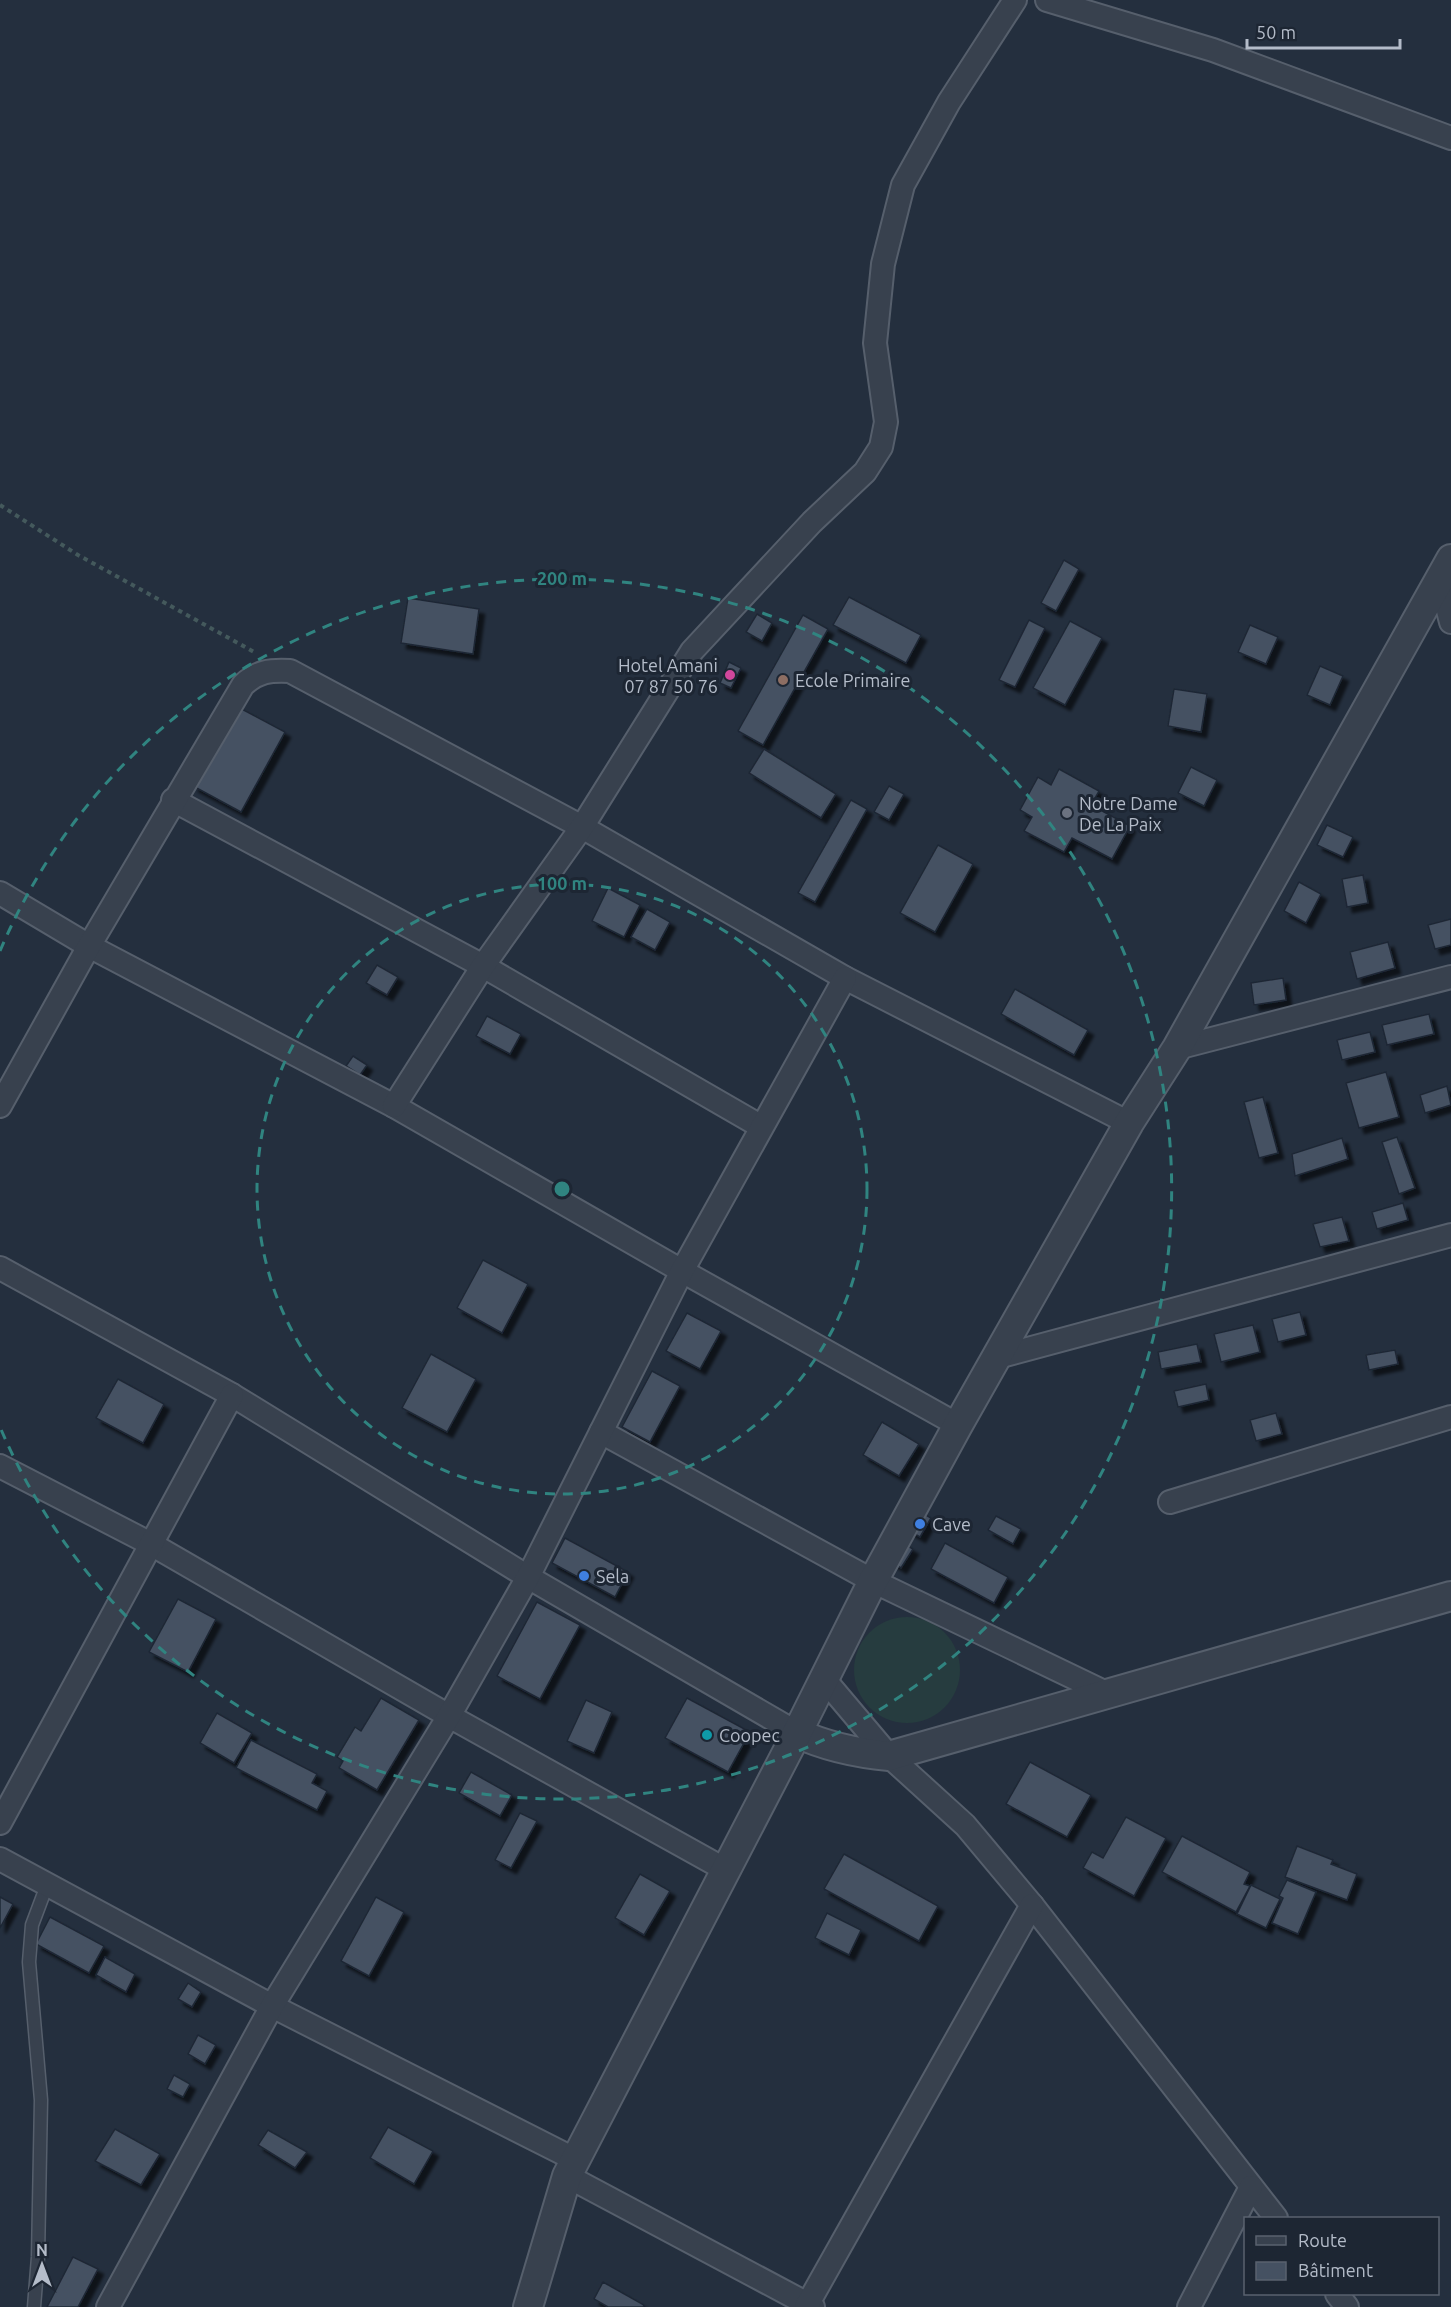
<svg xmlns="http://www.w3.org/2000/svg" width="1451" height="2307" font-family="Ubuntu,sans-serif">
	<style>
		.green { fill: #263c3f }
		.building { fill: #455162; stroke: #1f2835; stroke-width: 1.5; filter: url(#shadow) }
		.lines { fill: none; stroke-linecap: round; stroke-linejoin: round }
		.service-casing { stroke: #565f6c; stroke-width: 15 }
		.minor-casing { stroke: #565f6c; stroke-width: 26 }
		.tertiary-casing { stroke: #565f6c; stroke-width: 32 }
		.path { stroke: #44595c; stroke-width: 4; stroke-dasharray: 4.5 4.5; stroke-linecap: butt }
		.service { stroke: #38414e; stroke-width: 12 }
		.minor { stroke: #38414e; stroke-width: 22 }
		.tertiary { stroke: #38414e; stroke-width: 28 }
		.ring { fill: none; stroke: #308480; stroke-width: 3; stroke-dasharray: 10 8 }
		.hotel-dot { fill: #d1479c; stroke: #1d2633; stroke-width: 2 }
		.education-dot { fill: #8d6e63; stroke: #1d2633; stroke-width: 2 }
		.worship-dot { fill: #6b7280; stroke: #1d2633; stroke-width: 2 }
		.shop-dot { fill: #3f7fe0; stroke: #1d2633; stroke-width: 2 }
		.culture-dot { fill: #0f9aa8; stroke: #1d2633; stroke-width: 2 }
		.labels { text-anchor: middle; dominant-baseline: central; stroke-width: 6; stroke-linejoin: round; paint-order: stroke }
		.poi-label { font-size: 18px; fill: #b4bcc9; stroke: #1d2633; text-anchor: start }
		.centre { fill: #308480; stroke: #1d2633; stroke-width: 3 }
		.ring-label { font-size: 18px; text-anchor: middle; font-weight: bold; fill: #308480; stroke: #1d2633; stroke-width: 6; stroke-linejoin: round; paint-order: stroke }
	</style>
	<defs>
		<filter id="shadow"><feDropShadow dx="5.5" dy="5.5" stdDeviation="1.5" flood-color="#0009"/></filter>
	</defs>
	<rect width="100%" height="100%" fill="#242f3e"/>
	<circle class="green" cx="907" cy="1670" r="53"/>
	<g class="building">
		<polygon points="1064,560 1079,569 1056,611 1041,603"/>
		<polygon points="849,597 921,635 906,663 833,625"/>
		<polygon points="408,598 479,609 473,654 401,643"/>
		<polygon points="757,614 772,623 762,641 746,632"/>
		<polygon points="803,615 828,629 763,745 738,731"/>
		<polygon points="1029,620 1045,628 1015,687 999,680"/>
		<polygon points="1070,621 1102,638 1065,705 1033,688"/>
		<polygon points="1250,625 1278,637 1266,664 1238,652"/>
		<polygon points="729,662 741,668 731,688 720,683"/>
		<polygon points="1320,666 1343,676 1330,705 1307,695"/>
		<polygon points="1174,689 1207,694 1201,732 1168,726"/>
		<polygon points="236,706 285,732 241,812 193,786"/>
		<polygon points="764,749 836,794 821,818 749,773"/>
		<polygon points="1191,767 1217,780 1204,806 1178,793"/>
		<polygon points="1059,769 1099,791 1091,805 1130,826 1112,859 1072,838 1064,852 1024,831 1032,817 1020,810 1038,777 1051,785"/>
		<polygon points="889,786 904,794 889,820 874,812"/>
		<polygon points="851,800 867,809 815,902 798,893"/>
		<polygon points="1327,825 1353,837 1343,857 1317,845"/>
		<polygon points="938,845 973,864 935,932 900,913"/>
		<polygon points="1363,875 1368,903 1347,907 1342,879"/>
		<polygon points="1299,882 1321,894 1306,923 1284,911"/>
		<polygon points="608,888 640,905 624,937 592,921"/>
		<polygon points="647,909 670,922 655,950 631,937"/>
		<polygon points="1451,919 1451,945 1435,949 1428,925"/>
		<polygon points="1388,942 1395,968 1357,979 1350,952"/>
		<polygon points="377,965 398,977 387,995 366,983"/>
		<polygon points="1283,978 1286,1000 1254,1005 1251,983"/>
		<polygon points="1015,989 1088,1030 1074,1055 1001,1014"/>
		<polygon points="1429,1014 1434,1034 1387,1045 1382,1025"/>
		<polygon points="487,1016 521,1034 510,1054 476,1036"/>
		<polygon points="1370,1032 1375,1052 1342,1060 1337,1040"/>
		<polygon points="353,1056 367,1065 360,1075 346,1066"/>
		<polygon points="1386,1072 1399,1117 1359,1128 1346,1083"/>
		<polygon points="1447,1086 1451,1105 1425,1113 1420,1095"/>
		<polygon points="1263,1097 1278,1153 1259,1158 1244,1102"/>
		<polygon points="1397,1137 1415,1188 1399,1194 1382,1142"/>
		<polygon points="1342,1138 1348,1159 1295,1176 1292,1154"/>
		<polygon points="1403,1203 1408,1220 1377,1229 1372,1212"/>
		<polygon points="1342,1217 1349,1241 1320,1247 1313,1224"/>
		<polygon points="483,1260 528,1284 502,1333 457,1308"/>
		<polygon points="1300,1312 1306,1335 1278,1342 1272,1319"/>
		<polygon points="687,1313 721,1331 700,1369 666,1351"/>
		<polygon points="1253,1325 1260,1352 1221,1362 1214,1334"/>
		<polygon points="1197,1344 1201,1362 1161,1369 1158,1352"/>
		<polygon points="1395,1350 1398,1364 1369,1370 1366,1355"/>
		<polygon points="431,1354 476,1379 447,1432 402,1408"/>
		<polygon points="652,1371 680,1386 650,1442 622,1427"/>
		<polygon points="118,1379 164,1404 143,1443 96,1418"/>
		<polygon points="1206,1384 1209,1400 1178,1407 1174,1391"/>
		<polygon points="1276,1413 1282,1434 1256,1441 1250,1420"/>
		<polygon points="882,1422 919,1444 899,1476 863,1455"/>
		<polygon points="919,1511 931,1518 920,1537 908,1530"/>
		<polygon points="996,1516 1021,1529 1013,1544 988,1530"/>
		<polygon points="565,1538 628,1572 615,1597 552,1563"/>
		<polygon points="901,1542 913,1549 901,1568 890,1561"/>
		<polygon points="945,1543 1008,1577 994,1603 931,1569"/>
		<polygon points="178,1599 216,1619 188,1672 149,1652"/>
		<polygon points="537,1602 580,1625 540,1699 497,1676"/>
		<polygon points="381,1698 419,1720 377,1790 339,1768 343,1761 337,1757 355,1727 361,1731"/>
		<polygon points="687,1698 750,1732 728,1772 665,1738"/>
		<polygon points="586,1700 612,1712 594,1753 567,1741"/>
		<polygon points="217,1713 252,1733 234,1763 200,1743"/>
		<polygon points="251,1740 317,1774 312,1783 327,1791 317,1810 236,1768"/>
		<polygon points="1030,1762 1091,1795 1067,1837 1006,1804"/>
		<polygon points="471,1772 512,1795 500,1816 459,1793"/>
		<polygon points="520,1813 537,1821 511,1868 495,1860"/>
		<polygon points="1126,1817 1166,1838 1134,1896 1083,1868 1092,1852 1103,1858"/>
		<polygon points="1182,1836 1250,1872 1244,1884 1250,1886 1236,1912 1162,1872"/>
		<polygon points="1297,1846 1333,1860 1331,1864 1357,1874 1347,1900 1285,1877"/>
		<polygon points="844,1854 938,1906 919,1941 824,1889"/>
		<polygon points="640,1874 670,1891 644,1935 615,1918"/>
		<polygon points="1287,1880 1316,1892 1298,1934 1272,1923 1283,1898 1279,1896"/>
		<polygon points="1251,1885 1280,1899 1266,1928 1237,1914"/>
		<polygon points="0,1897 13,1904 0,1928"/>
		<polygon points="376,1897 404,1912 369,1976 341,1961"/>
		<polygon points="827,1913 861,1930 849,1955 815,1938"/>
		<polygon points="50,1917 104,1946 89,1973 36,1944"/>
		<polygon points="105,1957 135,1974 126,1992 96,1975"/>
		<polygon points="188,1983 201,1992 192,2007 178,1999"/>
		<polygon points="198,2035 216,2045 205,2064 188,2054"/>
		<polygon points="174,2075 190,2084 183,2097 167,2089"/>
		<polygon points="388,2127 433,2151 414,2184 370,2158"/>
		<polygon points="115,2129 160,2154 141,2185 95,2161"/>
		<polygon points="268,2130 307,2152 295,2168 258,2145"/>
		<polygon points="73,2257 98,2269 78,2307 47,2307"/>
		<polygon points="603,2282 644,2305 643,2307 608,2307 594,2299"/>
	</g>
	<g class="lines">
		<g class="service-casing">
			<polyline id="service" points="34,2307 38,2257 41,2100 29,1962 32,1925 47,1885"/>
		</g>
		<g class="minor-casing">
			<g id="minor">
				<polyline points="1047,0 1213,50 1451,138"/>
				<polyline points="1440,580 1451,622"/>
				<polyline points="173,800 483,966 760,1126"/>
				<polyline points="0,893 89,946 394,1106 682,1271 958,1425"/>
				<polyline points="1177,1048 1451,977"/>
				<path d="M 0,1106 L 89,946 L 243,685 C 258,671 270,670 290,671 L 582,827 L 845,978 L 1129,1123"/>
				<polyline points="394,1106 483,966 582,827 692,651 812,522 865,472 881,447 886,422 875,343 883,264 903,185 949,102 1015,0"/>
				<polyline points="0,1268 232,1395 528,1577 797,1733"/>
				<polyline points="998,1357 1451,1235"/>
				<polyline points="601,1432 873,1581 1106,1693"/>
				<polyline points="0,1466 151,1544 449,1716 726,1870"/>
				<polyline points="1170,1502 1451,1417"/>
				<polyline points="824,1679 889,1756 965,1825 1032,1905 1276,2218"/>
				<polyline points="0,1823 232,1395"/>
				<polyline points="0,1859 272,2006 576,2160"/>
				<polyline points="567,2176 813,2307"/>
				<polyline points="1337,2294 1347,2307"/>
				<polyline points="108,2307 272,2006 449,1716 528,1577 682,1271 845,978"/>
				<polyline points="806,2307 1032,1905"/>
				<polyline points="1189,2307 1251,2187"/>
			</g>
		</g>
		<g class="tertiary-casing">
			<g id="tertiary">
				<path d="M 797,1733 C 827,1747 856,1753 889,1756 L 1451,1596"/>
				<polyline points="528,2307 567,2176 797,1733 873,1581 958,1425 1129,1123 1177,1048 1451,559"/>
			</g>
		</g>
		<polyline class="path" points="0,505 78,555 256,653"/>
		<use href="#service" class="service"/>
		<use href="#minor" class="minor"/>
		<use href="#tertiary" class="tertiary"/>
	</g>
	<g class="ring">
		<circle cx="562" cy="1189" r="305"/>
		<path d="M0 951A610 610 0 1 1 0 1427"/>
	</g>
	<circle class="hotel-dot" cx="730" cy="675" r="6"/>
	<circle class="education-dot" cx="783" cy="680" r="6"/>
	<circle class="worship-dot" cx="1067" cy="813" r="6"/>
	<g class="shop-dot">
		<circle cx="920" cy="1524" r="6"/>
		<circle cx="584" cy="1576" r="6"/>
	</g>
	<circle class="culture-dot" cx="707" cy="1735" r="6"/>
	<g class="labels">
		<g class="poi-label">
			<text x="718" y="665" text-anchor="end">Hotel Amani<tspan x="718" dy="21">07 87 50 76</tspan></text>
			<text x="795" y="680">Ecole Primaire</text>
			<text x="1079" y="803">Notre Dame<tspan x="1079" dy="21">De La Paix</tspan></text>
			<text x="932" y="1524">Cave</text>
			<text x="596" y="1576">Sela</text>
			<text x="719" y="1735">Coopec</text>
		</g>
	</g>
	<circle cx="562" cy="1189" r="9" class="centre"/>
	<g class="ring-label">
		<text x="562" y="585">200 m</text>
		<text x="562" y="890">100 m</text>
	</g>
	<rect x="1244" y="2217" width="195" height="78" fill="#1d2633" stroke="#59626f" stroke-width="1.5"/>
	<rect x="1256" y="2236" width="30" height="9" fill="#38414e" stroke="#59626f" stroke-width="1.5"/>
	<text x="1298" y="2247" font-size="18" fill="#b4bcc9">Route</text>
	<rect x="1256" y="2262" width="30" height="18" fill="#455162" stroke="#59626f" stroke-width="1.5"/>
	<text x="1298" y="2277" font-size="18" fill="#b4bcc9">Bâtiment</text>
	<g transform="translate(42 2265)" stroke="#1d2633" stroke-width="4.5" paint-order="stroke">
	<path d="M0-4.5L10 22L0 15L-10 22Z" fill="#b4bcc9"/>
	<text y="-9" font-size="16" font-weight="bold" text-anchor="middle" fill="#b4bcc9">N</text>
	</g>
	<path d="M1247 39v9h153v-9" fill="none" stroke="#b4bcc9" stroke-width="3"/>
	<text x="1256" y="39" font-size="18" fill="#b4bcc9" stroke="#1d2633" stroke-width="4.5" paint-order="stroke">50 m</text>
</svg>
